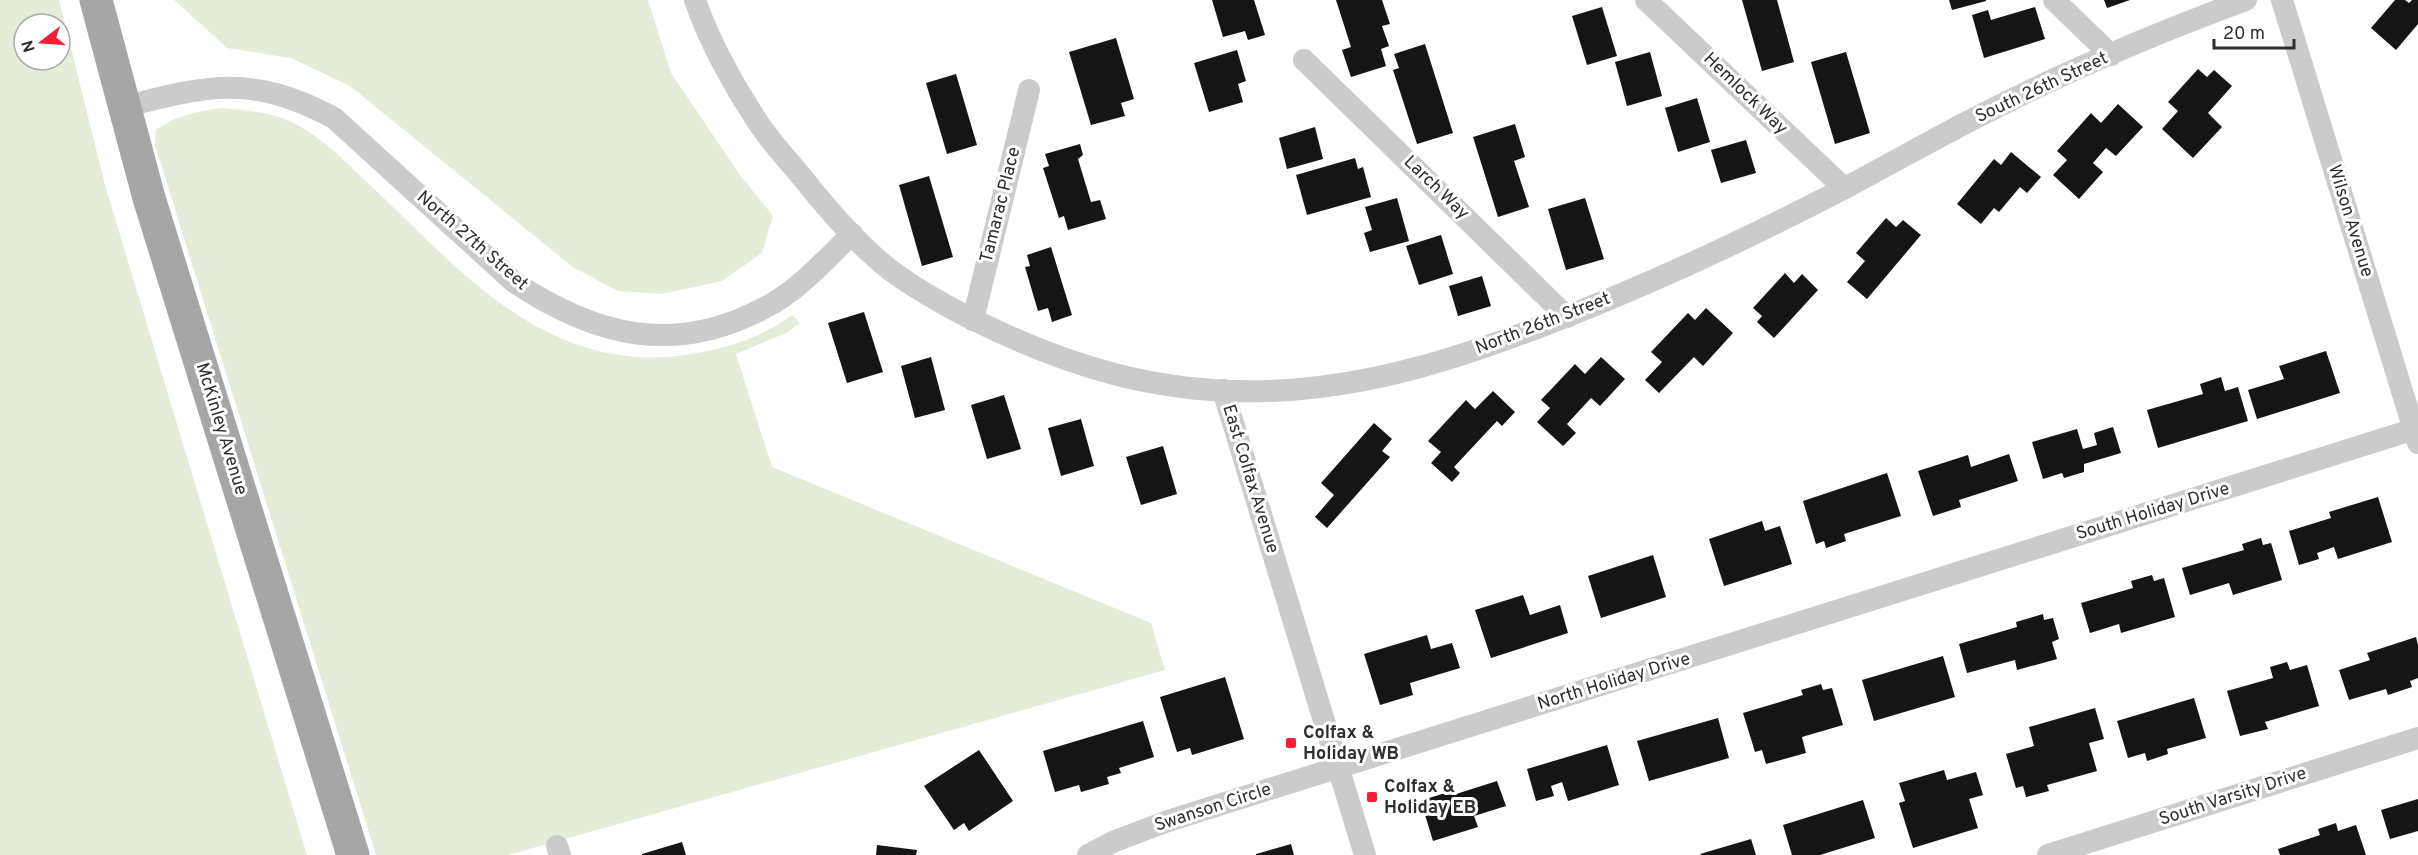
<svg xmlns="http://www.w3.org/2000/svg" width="2418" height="855" font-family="Overpass,sans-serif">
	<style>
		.green { fill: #e5edda; fill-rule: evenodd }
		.building { fill: #151515 }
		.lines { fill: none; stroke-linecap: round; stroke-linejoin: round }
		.street { stroke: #cbcbcb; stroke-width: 22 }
		.primary { stroke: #a6a6a6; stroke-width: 33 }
		.poi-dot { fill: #f61f37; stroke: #fff; stroke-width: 2 }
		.labels { text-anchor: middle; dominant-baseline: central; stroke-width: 6; stroke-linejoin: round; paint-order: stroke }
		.street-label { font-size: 18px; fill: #2e2e2e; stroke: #fff }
		.poi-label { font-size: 18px; font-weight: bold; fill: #2e2e2e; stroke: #fff; text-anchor: start }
	</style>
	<rect width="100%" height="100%" fill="#fff"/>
	<g class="green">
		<path d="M 0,0 L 59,0 L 105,185 L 307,855 L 0,855 ZM 24,24 L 60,24 L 60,60 L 24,60 Z"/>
		<polygon points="174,0 648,0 671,73 740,175 773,216 762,253 722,281 661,294 618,291 574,268 350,86 291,58 227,48"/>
		<path d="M 221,108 C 242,110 264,111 284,119 C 318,132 343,160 369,184 C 458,268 542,371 678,356 C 717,352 760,339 792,315 L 800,323 L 786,333 L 736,354 L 772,467 L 1151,623 L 1165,670 L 508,855 L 376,855 L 155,145 L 156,130 C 176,115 197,112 221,108 Z"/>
	</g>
	<g class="building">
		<polygon points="1212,0 1254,0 1265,35 1248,40 1245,31 1223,37"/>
		<polygon points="1336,0 1382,0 1390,24 1382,26 1389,46 1381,49 1386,66 1351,77 1342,50 1351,47"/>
		<polygon points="1742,0 1777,0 1794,62 1762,71"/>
		<polygon points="1949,0 1986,0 1986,1 1952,10"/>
		<polygon points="2104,0 2130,0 2107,8"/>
		<polygon points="2395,0 2405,0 2409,3 2412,0 2418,0 2418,24 2396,50 2371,28"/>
		<polygon points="1602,7 1617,56 1587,65 1572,16"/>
		<polygon points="2035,7 2045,39 1984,58 1972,15 1988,10 1991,20"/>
		<polygon points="1116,38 1134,99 1121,103 1125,116 1091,125 1069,52"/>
		<polygon points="1425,44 1453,133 1417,144 1393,70 1399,68 1394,54"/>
		<polygon points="1237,50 1246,81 1238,84 1243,102 1209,112 1194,63"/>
		<polygon points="1650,52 1662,96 1627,106 1615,62"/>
		<polygon points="1846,52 1870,133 1835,144 1811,62"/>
		<polygon points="2198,69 2207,77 2214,70 2232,86 2208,113 2222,127 2193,158 2162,129 2178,111 2168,102"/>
		<polygon points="956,74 977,145 947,154 926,83"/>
		<polygon points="1697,98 1710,142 1678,152 1665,108"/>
		<polygon points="2118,104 2143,127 2116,156 2106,148 2093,163 2103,172 2079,199 2053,175 2067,160 2057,151 2091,113 2101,123"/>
		<polygon points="1515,124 1525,157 1514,161 1529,207 1498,217 1473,137"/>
		<polygon points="1315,127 1323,159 1287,169 1279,138"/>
		<polygon points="1746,140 1756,173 1721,183 1711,150"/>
		<polygon points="1080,144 1083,155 1078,159 1091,202 1100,200 1106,219 1068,230 1064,216 1059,218 1043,168 1049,166 1045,154"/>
		<polygon points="2011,152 2041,177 2027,193 2020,187 1999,212 1994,208 1981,224 1957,204 1994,159 2001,165"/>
		<polygon points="1355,158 1358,169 1363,167 1371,197 1307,215 1296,175"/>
		<polygon points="929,176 953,257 922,266 899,185"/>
		<polygon points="1397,198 1409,241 1370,252 1364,233 1372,230 1365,207"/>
		<polygon points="1585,198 1604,259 1566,270 1548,209"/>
		<polygon points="1886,218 1896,227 1903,220 1921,235 1867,299 1847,282 1865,261 1856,253"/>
		<polygon points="1441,235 1453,274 1419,285 1406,246"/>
		<polygon points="1051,247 1072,315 1052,322 1048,308 1038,311 1025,267 1030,266 1027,255"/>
		<polygon points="1785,273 1794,283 1802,274 1818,290 1774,338 1757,322 1762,316 1753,308"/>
		<polygon points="1482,276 1491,306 1458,316 1449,286"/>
		<polygon points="1706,308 1733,333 1703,366 1694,357 1659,393 1645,380 1662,362 1651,352 1688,313 1695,320"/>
		<polygon points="864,312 883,372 847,383 828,323"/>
		<polygon points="2326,351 2340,393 2257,419 2248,390 2284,379 2279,366"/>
		<polygon points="931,357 945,410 915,418 901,366"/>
		<polygon points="1601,357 1625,379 1600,406 1591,398 1567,424 1576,433 1563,446 1537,422 1550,408 1541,400 1575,364 1585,374"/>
		<polygon points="2221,377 2225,391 2238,387 2248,421 2158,448 2147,410 2203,394 2200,384"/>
		<polygon points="1493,391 1515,412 1502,426 1497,421 1454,467 1460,473 1452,482 1431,463 1441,452 1428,441 1466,400 1475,409"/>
		<polygon points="1004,395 1021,449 987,459 971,405"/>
		<polygon points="1081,419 1094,466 1061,476 1048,428"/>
		<polygon points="1374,423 1392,439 1382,451 1390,457 1327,528 1315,517 1334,495 1321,483"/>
		<polygon points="2113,427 2121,453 2084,464 2084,472 2064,478 2062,473 2043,479 2032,442 2077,429 2083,449 2097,445 2094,433"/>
		<polygon points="1163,446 1177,494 1141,505 1126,457"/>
		<polygon points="2009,454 2018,481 1959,500 1961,507 1933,516 1918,471 1968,455 1971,467"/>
		<polygon points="1887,473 1901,516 1844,534 1846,541 1826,548 1824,541 1816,544 1803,501"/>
		<polygon points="2378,497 2392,542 2338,559 2334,547 2317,553 2319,559 2299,565 2289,531 2331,518 2329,512"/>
		<polygon points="1762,521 1765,531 1780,526 1792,564 1724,586 1709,539"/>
		<polygon points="2261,538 2263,545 2271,543 2282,580 2233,595 2229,583 2190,595 2182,568 2244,550 2242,544"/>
		<polygon points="1653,555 1666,597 1601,618 1588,576"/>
		<polygon points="2152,575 2154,581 2164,578 2175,617 2121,633 2119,624 2090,633 2081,603 2133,588 2131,581"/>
		<polygon points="1523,595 1530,615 1560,605 1568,633 1491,658 1475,610"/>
		<polygon points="2043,614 2044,620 2053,618 2059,639 2052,642 2057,659 2017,670 2015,660 1967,673 1959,644 2017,627 2016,622"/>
		<polygon points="1427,635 1431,649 1452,643 1460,668 1410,683 1413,695 1380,705 1364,654"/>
		<polygon points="2416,637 2418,645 2418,678 2410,681 2412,687 2388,695 2386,689 2349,700 2339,670 2370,660 2367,653"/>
		<polygon points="1943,656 1955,697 1874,721 1862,680"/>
		<polygon points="2287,662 2290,670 2307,665 2319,706 2265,722 2268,729 2240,736 2227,691 2273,678 2270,667"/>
		<polygon points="1225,677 1244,739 1192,755 1190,748 1177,752 1160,697"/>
		<polygon points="1821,684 1823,690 1832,688 1843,725 1802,737 1806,753 1766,764 1762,750 1755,752 1743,713 1803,695 1801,690"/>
		<polygon points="2194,698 2206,738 2167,749 2168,754 2147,761 2145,753 2128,758 2117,721"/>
		<polygon points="2095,708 2104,739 2089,743 2097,771 2047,785 2049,791 2026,797 2023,786 2016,788 2006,754 2034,746 2029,727"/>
		<polygon points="1718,718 1729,758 1649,781 1637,741"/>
		<polygon points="1143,721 1154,757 1119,768 1121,773 1107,777 1109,784 1081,792 1079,785 1055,792 1043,751"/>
		<polygon points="1607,745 1619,785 1568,801 1562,782 1551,786 1554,796 1536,801 1527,769"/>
		<polygon points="979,750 1013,801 969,831 964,823 954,830 924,786"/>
		<polygon points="1944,770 1947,780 1976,772 1983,795 1969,799 1978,828 1913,848 1899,803 1905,801 1899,783"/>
		<polygon points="1497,781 1506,806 1474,816 1478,827 1433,841 1422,805 1430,802 1429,798 1452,791 1453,795"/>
		<polygon points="2418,799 2418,831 2390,839 2381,810"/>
		<polygon points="1863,800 1875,838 1820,855 1792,855 1783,825"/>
		<polygon points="2336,823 2338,831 2356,825 2366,855 2280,855 2278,849 2320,835 2318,829"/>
		<polygon points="1751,839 1756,855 1701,855 1700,854"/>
		<polygon points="682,842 686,855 642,855 642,854"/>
		<polygon points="1291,844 1294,855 1256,855 1256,854"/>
		<polygon points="877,845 917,850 916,855 876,855"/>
	</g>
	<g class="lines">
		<g class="street">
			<path d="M 695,0 C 709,41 733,84 757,121 C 770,141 787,159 802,177 C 828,210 856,243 889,269 C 913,287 939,302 966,316 C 1065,366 1158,395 1270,391 C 1370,387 1457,359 1550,323 C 1651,284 1749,238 1845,188 C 1896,161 1946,132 1997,107 C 2078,66 2162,31 2246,0"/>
			<polyline points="1646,0 1844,188"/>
			<polyline points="2054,0 2111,55"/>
			<polyline points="2282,0 2418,443"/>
			<polyline points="1304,60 1567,317"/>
			<path d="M 123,107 C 209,85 251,74 334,118 L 514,282 C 595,336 674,356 764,308 C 798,291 825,260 852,234"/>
			<polyline points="973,320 1029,90"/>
			<polyline points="1223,390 1365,855"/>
			<polyline points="557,846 560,855"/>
			<polyline points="1088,855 1115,841 1168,821 2418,428"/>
			<polyline points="2048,855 2418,738"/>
		</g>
		<polyline class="primary" points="96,0 149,198 353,855"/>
	</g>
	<g class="poi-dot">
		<rect x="1285" y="737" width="12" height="12" rx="3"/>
		<rect x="1366" y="791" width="12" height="12" rx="3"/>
	</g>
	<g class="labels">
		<g class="street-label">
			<text transform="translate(2042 88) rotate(-25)">South 26th Street</text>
			<text transform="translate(1745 94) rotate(44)">Hemlock Way</text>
			<text transform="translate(1436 188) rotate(44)">Larch Way</text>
			<text transform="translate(1001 205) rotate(-76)">Tamarac Place</text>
			<text transform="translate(2350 221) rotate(73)">Wilson Avenue</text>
			<text transform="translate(472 241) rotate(41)">North 27th Street</text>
			<text transform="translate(1543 324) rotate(-21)">North 26th Street</text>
			<text transform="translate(221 429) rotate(73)">McKinley Avenue</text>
			<text transform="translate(1250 479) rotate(73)">East Colfax Avenue</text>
			<text transform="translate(2153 512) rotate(-17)">South Holiday Drive</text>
			<text transform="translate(1614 682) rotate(-17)">North Holiday Drive</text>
			<text transform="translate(2233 797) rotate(-18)">South Varsity Drive</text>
			<text transform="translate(1213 808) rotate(-18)">Swanson Circle</text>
		</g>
		<g class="poi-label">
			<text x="1303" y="733">Colfax &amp;<tspan x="1303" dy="21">Holiday WB</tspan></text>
			<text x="1384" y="787">Colfax &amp;<tspan x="1384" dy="21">Holiday EB</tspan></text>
		</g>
	</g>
	<g transform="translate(42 42) rotate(253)"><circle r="28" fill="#ffffff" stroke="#ababab" stroke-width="1.5"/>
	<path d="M0-4.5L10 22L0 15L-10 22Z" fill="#f61f37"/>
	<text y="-9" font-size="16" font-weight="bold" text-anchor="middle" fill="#2e2e2e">N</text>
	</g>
	<path d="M2214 39v9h80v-9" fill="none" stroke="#2e2e2e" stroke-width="3"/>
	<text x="2223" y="39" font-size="18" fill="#2e2e2e" stroke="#ffffff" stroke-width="4.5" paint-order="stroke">20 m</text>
</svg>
